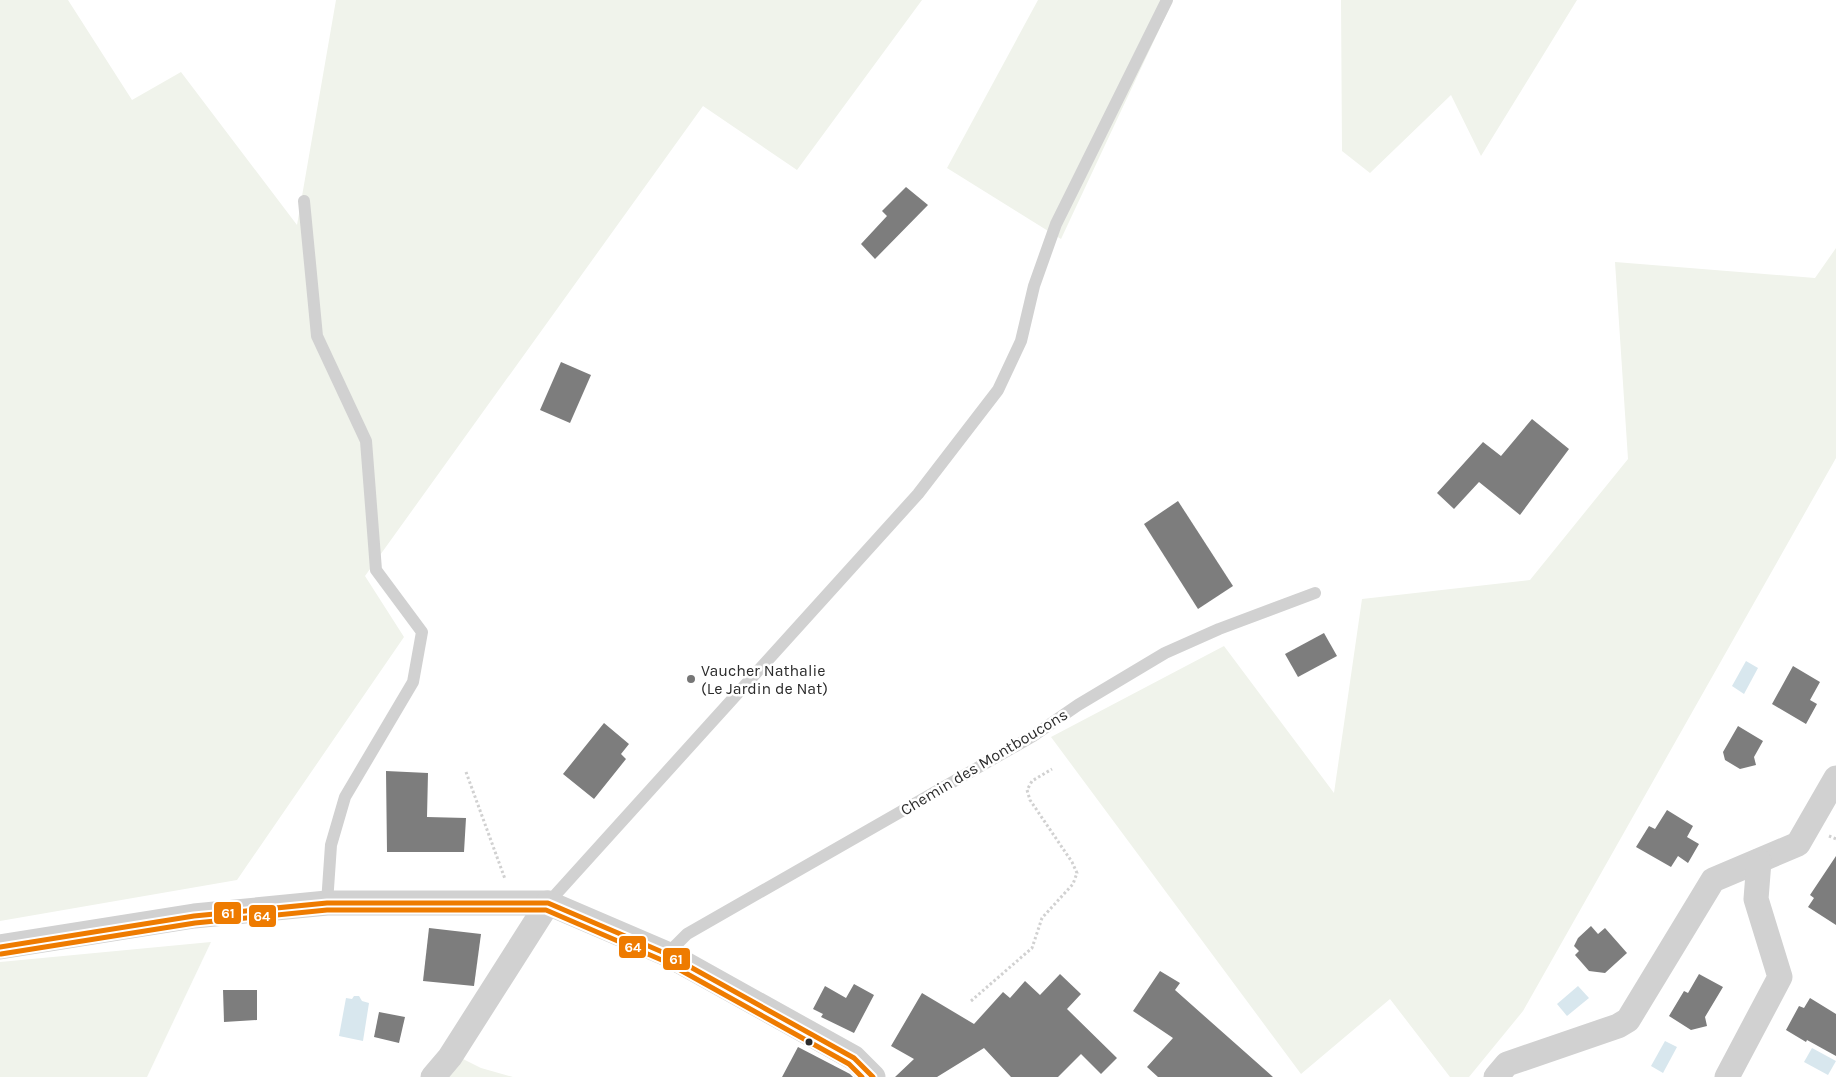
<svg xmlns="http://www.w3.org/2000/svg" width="1836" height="1077" font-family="Karla,sans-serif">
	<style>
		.green { fill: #f0f3eb }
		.water { fill: #d8e7ee }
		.building { fill: #7d7d7d }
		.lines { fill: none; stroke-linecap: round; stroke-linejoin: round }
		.path { stroke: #d1d1d1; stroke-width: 3; stroke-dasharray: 2.5 2.5; stroke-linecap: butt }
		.service { stroke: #d1d1d1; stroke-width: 12 }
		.minor { stroke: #d1d1d1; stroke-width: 25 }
		.bus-1-casing { stroke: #fff; stroke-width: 9 }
		.bus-2-casing { stroke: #fff; stroke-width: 9 }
		.bus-1 { stroke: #ee7b00; stroke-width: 5 }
		.bus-2 { stroke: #ee7b00; stroke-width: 5 }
		.poi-dot { fill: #767676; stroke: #fff; stroke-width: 2 }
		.bus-dot { fill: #2c2c2c; stroke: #fff; stroke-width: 2 }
		.labels { text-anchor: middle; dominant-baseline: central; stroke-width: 5; stroke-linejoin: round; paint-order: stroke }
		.poi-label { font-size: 16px; fill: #2c2c2c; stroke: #fff; text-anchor: start }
		.street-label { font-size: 16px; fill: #2c2c2c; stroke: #fff }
		.line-badge { stroke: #fff; stroke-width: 2 }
		.badge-label { font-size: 14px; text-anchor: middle; font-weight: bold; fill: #fff }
	</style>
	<rect width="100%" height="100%" fill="#fff"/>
	<g class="green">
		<polygon points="0,0 68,0 132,100 181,72 297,225 336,0 922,0 797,170 703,106 365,576 404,637 237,880 0,921"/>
		<polygon points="1038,0 1173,0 1061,239 947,168"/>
		<polygon points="1341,0 1577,0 1481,156 1451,95 1370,173 1342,151"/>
		<polygon points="1836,248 1836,458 1523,1011 1469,1077 1450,1077 1390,999 1301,1074 1051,737 1224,646 1334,793 1362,599 1530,580 1628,459 1615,262 1815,278"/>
		<polygon points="211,942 147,1077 0,1077 0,962"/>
		<polygon points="459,1057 481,1068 513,1077 445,1077"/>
	</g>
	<g class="water">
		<polygon points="1746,661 1758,668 1744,694 1732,686"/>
		<polygon points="1578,986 1589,998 1567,1016 1557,1004"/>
		<polygon points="354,996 359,996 362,1001 369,1003 363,1041 339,1036 346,998 352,999"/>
		<polygon points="1665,1041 1677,1047 1663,1073 1651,1066"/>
		<polygon points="1812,1048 1836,1061 1828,1075 1804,1062"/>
	</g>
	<g class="building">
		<polygon points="906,187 928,205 875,259 861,244 887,216 882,211"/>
		<polygon points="561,362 591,375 570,423 540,410"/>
		<polygon points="1532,419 1569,449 1520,515 1479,482 1454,509 1437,493 1483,442 1501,456"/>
		<polygon points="1178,501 1233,586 1198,609 1144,524"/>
		<polygon points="1324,633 1337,656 1298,677 1285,654"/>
		<polygon points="1793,666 1820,682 1810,700 1817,704 1806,724 1772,704"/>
		<polygon points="604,723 629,744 621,754 626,759 594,799 563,774"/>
		<polygon points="1738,726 1763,741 1754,757 1756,765 1740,769 1725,760 1723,752"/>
		<polygon points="386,771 428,773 427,817 466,818 464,852 387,852"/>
		<polygon points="1667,810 1693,826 1687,837 1699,844 1688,863 1678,856 1671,867 1636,847 1649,826 1655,829"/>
		<polygon points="1836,856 1836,925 1808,907 1814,898 1810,895"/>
		<polygon points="1591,926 1598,934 1605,928 1627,953 1605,973 1589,971 1575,955 1579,951 1574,946 1578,938"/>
		<polygon points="429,928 481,934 474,986 423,981"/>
		<polygon points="1160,971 1180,983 1175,990 1273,1077 1158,1077 1147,1067 1173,1038 1133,1011"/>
		<polygon points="1060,974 1081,994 1067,1009 1117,1058 1101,1074 1081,1054 1058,1077 1011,1077 984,1048 937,1077 895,1077 914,1059 891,1046 922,993 974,1024 1003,992 1010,998 1025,981 1040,995"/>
		<polygon points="1699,974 1723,987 1705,1017 1707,1026 1691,1030 1669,1016 1684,991 1688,993"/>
		<polygon points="854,984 874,995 854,1033 821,1017 823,1014 813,1009 825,986 846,998"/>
		<polygon points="223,990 257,990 257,1020 224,1022"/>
		<polygon points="1810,998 1836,1014 1836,1056 1807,1040 1806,1042 1786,1030 1799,1006 1804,1008"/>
		<polygon points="379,1012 405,1017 399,1043 374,1037"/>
		<polygon points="798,1047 850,1074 853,1077 782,1077"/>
	</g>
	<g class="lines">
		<g class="path">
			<polyline points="466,772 505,879"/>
			<polyline points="1829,836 1836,839"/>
			<polyline points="971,1001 1032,948 1042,918 1073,884 1077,873 1072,862 1030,800 1027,790 1032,781 1052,769"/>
		</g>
		<g class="service">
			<polyline points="304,201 317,336 366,441 376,570 422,632 413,682 345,797 331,845 327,903"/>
			<polyline points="548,903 918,494 998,390 1021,341 1034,286 1056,224 1167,0"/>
			<polyline points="667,954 687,934 1033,736 1078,705 1165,653 1219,629 1315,593"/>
		</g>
		<g class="minor">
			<polyline points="0,947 194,916 327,903 548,903 667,954 854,1058 873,1077"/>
			<polyline points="433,1077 450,1057 548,903"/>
			<polyline points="1496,1077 1507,1064 1618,1026 1628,1020 1713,880 1798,844 1836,778"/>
			<polyline points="1727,1077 1780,977 1756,899 1759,861"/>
		</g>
		<g class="bus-1-casing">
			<polyline id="bus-1" points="0,947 194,916 327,903 548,903 667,954 854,1058 873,1077"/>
		</g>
		<g class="bus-2-casing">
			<polyline id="bus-2" points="1,954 195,923 327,910 546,910 664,961 849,1064 862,1077"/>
		</g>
		<use href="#bus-1" class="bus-1"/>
		<use href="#bus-2" class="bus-2"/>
	</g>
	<circle class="poi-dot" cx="691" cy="679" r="5"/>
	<circle class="bus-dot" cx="809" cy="1042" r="4.5"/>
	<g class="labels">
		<g class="poi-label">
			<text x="701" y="670">Vaucher Nathalie<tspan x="701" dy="18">(Le Jardin de Nat)</tspan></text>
		</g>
		<g class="street-label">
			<text transform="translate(984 762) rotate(-31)">Chemin des Montboucons</text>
		</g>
	</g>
	<g class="line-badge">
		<rect x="213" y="901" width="29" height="24" rx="5" fill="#ee7b00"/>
		<rect x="248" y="904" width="29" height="24" rx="5" fill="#ee7b00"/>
		<rect x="618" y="935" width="29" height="24" rx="5" fill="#ee7b00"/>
		<rect x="662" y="947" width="29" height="24" rx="5" fill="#ee7b00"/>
	</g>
	<g class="badge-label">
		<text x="228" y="918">61</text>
		<text x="262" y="921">64</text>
		<text x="633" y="952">64</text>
		<text x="676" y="964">61</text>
	</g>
</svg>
